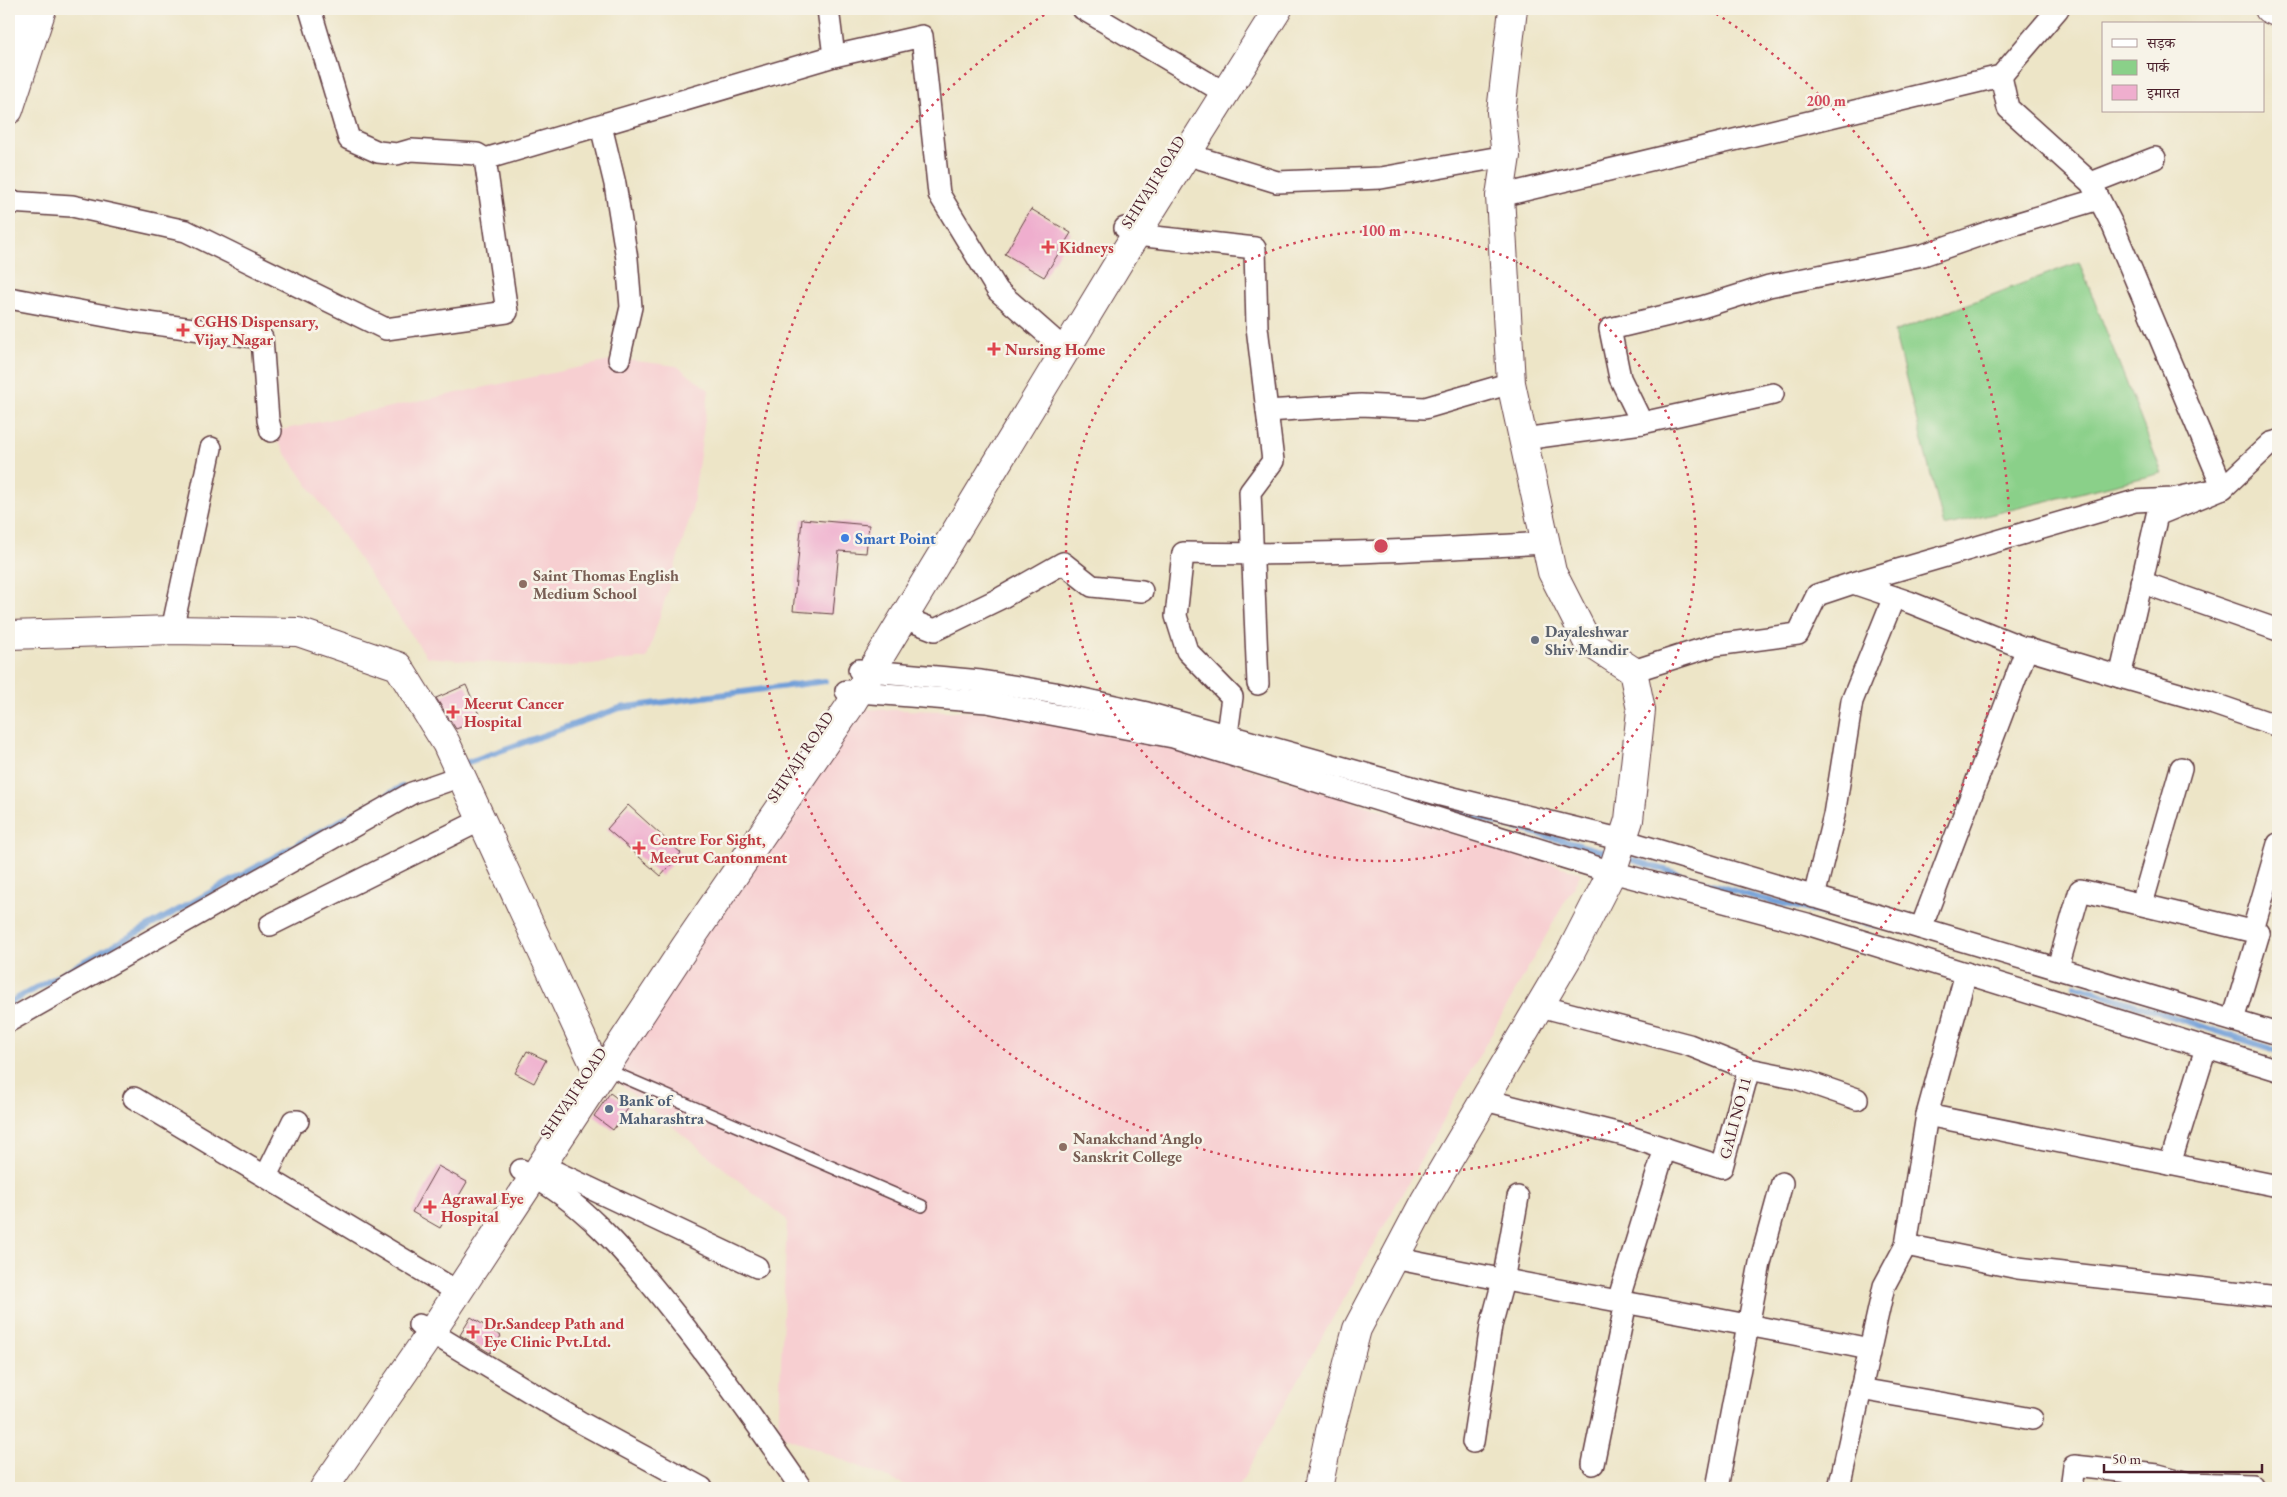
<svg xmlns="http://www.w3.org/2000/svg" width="2287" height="1497" font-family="'EB Garamond','Noto Serif Devanagari',serif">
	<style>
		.built { fill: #f7cfd1 }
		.green { fill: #8ad089; stroke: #6a785a }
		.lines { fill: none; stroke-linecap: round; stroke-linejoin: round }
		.stream { stroke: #6f9ed8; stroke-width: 6 }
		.building { fill: #efaece }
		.service-casing { stroke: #623d42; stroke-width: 14 }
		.minor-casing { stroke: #623d42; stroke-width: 24 }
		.tertiary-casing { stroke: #623d42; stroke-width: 30 }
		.primary-casing { stroke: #623d42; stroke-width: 30 }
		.service { stroke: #fff; stroke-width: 11 }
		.minor { stroke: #fff; stroke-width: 21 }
		.tertiary { stroke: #fff; stroke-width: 28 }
		.primary { stroke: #fff; stroke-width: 28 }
		.ring { fill: none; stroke: #d1495b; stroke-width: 2.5; stroke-dasharray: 2.5 5 }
		.health-dot { fill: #e0444e; stroke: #f7f3e8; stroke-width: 2 }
		.shop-dot { fill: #3f7fe0; stroke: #f7f3e8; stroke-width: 2 }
		.education-dot { fill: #8d6e63; stroke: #f7f3e8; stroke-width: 2 }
		.worship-dot { fill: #6b7280; stroke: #f7f3e8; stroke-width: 2 }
		.service-dot { fill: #5c6f8a; stroke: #f7f3e8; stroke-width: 2 }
		.labels { text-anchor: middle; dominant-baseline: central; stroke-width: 5; stroke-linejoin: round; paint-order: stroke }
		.street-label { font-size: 16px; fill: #4a1f2b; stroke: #f7f3e8 }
		.health-label { font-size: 16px; font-weight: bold; fill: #be3a42; stroke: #f7f3e8; text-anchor: start }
		.shop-label { font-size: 16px; font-weight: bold; fill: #366cbe; stroke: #f7f3e8; text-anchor: start }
		.education-label { font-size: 16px; font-weight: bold; fill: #785e54; stroke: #f7f3e8; text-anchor: start }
		.worship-label { font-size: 16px; font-weight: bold; fill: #5b616d; stroke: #f7f3e8; text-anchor: start }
		.service-label { font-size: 16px; font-weight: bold; fill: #4e5e75; stroke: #f7f3e8; text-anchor: start }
		.centre { fill: #d1495b; stroke: #f7f3e8; stroke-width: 2.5 }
		.ring-label { font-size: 15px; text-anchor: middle; font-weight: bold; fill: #d1495b; stroke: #f7f3e8; stroke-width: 5; stroke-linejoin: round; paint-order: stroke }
	</style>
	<rect width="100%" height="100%" fill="#f7f3e8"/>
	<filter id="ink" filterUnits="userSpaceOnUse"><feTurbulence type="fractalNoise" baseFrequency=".02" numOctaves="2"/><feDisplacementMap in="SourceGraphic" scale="10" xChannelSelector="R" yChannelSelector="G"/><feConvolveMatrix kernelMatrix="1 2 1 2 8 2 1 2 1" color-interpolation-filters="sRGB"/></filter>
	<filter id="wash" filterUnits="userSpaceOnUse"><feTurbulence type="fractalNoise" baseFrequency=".0096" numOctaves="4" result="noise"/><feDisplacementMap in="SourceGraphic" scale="20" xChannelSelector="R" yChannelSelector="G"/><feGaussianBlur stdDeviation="1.12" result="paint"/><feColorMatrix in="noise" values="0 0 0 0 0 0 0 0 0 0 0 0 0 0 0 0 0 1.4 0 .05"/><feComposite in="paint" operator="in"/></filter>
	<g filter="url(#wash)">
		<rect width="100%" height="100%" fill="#ede5c7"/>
		<g class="built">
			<polygon points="619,359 677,366 709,390 692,511 647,658 553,668 427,657 271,432"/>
			<polygon points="858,709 988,712 1186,749 1581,873 1238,1488 913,1488 778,1434 787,1220 607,1073"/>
		</g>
		<polygon class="green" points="2079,262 2162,473 1944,526 1894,332"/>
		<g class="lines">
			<g class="stream">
				<polyline points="463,764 620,708 825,681"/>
				<polyline points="1411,799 1611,854"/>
				<polyline points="1623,857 1755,897 1878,926"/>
				<polyline points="2075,985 2278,1051"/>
				<polyline points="9,1003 402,787"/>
			</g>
		</g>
		<g id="blocks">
			<g class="building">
				<polygon points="1031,209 1071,233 1044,277 1005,254"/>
				<polygon points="802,519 869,525 866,553 839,551 833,614 793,611"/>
				<polygon points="466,685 481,719 456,729 436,698"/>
				<polygon points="628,805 681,853 661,876 607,829"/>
				<polygon points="527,1051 546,1060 534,1083 515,1073"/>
				<polygon points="610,1093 629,1107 613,1130 594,1116"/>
				<polygon points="438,1166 467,1182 440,1228 412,1212"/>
				<polygon points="471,1317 501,1336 490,1353 460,1335"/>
			</g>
		</g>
	</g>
	<g filter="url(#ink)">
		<use href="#blocks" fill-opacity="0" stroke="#623d42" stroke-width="1"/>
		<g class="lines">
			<g class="service-casing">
				<polyline id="service" points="605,1069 922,1206"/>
			</g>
			<g class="minor-casing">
				<g id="minor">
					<polyline points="310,9 349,139 378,152 397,154 411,150 477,154 485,159"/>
					<polyline points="828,9 834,56"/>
					<polyline points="1083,9 1225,93"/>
					<polyline points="601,126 615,184 627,259 631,307 619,359"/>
					<polyline points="1186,154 1277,182 1381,178 1506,156"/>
					<polyline points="2091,183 2155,158"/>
					<polyline points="1500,196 2001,76 2058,9"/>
					<polyline points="9,202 72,206 186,231 386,329 507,312 485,159 834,56 922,36 939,194 998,291 1065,350"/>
					<polyline points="1125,228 1136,235 1255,248 1257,327 1273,461 1250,492 1258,684"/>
					<polyline points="9,298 133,321 262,338 268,420 271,431"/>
					<polyline points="1267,411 1361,405 1425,408 1511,383"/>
					<polyline points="1642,423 1773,394"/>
					<polyline points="1523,439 1642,423 1620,378 1610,329 1702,307 1769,286 1923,255 1992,231 2099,199"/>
					<polyline points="2141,582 2278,630"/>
					<polyline points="1853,583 2135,501 2172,499 2223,488 2271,443 2278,441"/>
					<polyline points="904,618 935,630 1001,598 1063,563 1092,586 1142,591"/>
					<polyline points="172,630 211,448"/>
					<polyline points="859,670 981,681 1055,693 1147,713 1437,794 1623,840 2278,1034"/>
					<polyline points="1633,671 1715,645 1798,634 1817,595 1853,583 1909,602 2024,648 2120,677 2157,515 2223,488 2113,226 2091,183 2008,108 2001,76"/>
					<polyline points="2120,677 2214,704 2278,726"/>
					<polyline points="846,691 987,702 1173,737 1612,872 1807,924 2278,1070"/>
					<path d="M 1227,734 L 1232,697 L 1187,651 L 1176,616 L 1183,553 C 1304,556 1425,550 1545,543"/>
					<polyline points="1814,897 1834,815 1852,701 1894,597"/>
					<polyline points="2142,904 2181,768"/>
					<polyline points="270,925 481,820"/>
					<polyline points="1921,928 2027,648"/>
					<polyline points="2259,933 2253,930 2278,844"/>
					<polyline points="2058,967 2080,890 2259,933 2233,1020"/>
					<polyline points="1540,1006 1689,1045 1749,1069 1799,1079 1857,1099"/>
					<polyline points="9,1021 412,793 461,776"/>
					<polyline points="134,1098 458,1292"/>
					<polyline points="1485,1100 1624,1135 1722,1167 1749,1069"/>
					<polyline points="1927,1115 2278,1186"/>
					<polyline points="2170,1164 2206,1048"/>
					<polyline points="541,1165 757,1267"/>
					<path d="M 521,1170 C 581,1199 626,1253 666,1303 C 714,1363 758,1425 801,1488"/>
					<polyline points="266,1176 293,1121 298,1121"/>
					<polyline points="1906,1245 1927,1115 1966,973"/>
					<path d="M 1394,1258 C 1552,1291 1711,1316 1869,1349"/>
					<polyline points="1618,1301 1665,1148"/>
					<polyline points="419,1325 580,1422 702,1488"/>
					<polyline points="1860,1389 2032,1419"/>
					<polyline points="1473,1442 1491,1326 1503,1281 1518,1197"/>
					<polyline points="1593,1464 1626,1302"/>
					<polyline points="1717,1488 1760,1263 1782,1183"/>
					<polyline points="1839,1488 1884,1286 1906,1245 2018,1268 2278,1297"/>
					<polyline points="2071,1488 2074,1466 2158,1475 2189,1483 2252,1485 2252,1488"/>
				</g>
			</g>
			<g class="tertiary-casing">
				<g id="tertiary">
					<polyline points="2269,9 2278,13"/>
					<polyline points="9,49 22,9"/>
					<polyline points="9,110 42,9"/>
					<polyline points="9,635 172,630 298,632 398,666 446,743 593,1062 604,1069"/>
					<polyline points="1318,1488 1330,1431 1357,1329 1425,1200 1570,954 1612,872 1629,820 1641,710 1633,671 1587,641 1552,572 1511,383 1500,196 1506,156 1501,112 1513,9"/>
				</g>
			</g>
			<g class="primary-casing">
				<polyline id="primary" points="324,1488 431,1333 685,947 850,706 1125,252 1278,9"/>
			</g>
			<use href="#service" class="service"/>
			<use href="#minor" class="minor"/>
			<use href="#tertiary" class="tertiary"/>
			<use href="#primary" class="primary"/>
		</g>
	</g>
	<g class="ring">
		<circle cx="1381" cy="546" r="315"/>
		<path d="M1710 10A629 629 0 1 1 1052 10"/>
	</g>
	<g class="health-dot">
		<path d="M1045.5 239.5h5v5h5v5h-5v5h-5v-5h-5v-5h5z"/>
		<path d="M180.5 322.5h5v5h5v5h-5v5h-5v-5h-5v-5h5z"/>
		<path d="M991.5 341.5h5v5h5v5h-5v5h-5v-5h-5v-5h5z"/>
		<path d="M450.5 704.5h5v5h5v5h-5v5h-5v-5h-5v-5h5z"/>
		<path d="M636.5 840.5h5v5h5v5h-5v5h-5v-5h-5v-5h5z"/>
		<path d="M427.5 1199.5h5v5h5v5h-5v5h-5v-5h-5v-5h5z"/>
		<path d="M470.5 1324.5h5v5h5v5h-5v5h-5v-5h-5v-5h5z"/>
	</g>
	<circle class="shop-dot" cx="845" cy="538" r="5"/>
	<g class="education-dot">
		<circle cx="523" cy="584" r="5"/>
		<circle cx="1063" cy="1147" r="5"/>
	</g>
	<circle class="worship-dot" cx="1535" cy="640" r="5"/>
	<circle class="service-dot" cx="609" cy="1109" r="5"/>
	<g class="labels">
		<g class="street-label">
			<text transform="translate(1153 182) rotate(-58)">SHIVAJI ROAD</text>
			<text transform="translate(800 757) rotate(-56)">SHIVAJI ROAD</text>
			<text transform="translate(573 1093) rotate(-56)">SHIVAJI ROAD</text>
			<text transform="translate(1735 1118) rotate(-75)">GALI NO 11</text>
		</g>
		<g class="health-label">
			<text x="1059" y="247">Kidneys</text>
			<text x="194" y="321">CGHS Dispensary,<tspan x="194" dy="18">Vijay Nagar</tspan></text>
			<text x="1005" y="349">Nursing Home</text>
			<text x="464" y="703">Meerut Cancer<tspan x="464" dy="18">Hospital</tspan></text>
			<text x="650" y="839">Centre For Sight,<tspan x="650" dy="18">Meerut Cantonment</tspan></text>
			<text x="441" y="1198">Agrawal Eye<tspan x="441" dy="18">Hospital</tspan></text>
			<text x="484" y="1323">Dr.Sandeep Path and<tspan x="484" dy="18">Eye Clinic Pvt.Ltd.</tspan></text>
		</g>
		<g class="shop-label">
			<text x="855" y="538">Smart Point</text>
		</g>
		<g class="education-label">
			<text x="533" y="575">Saint Thomas English<tspan x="533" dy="18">Medium School</tspan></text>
			<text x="1073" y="1138">Nanakchand Anglo<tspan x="1073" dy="18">Sanskrit College</tspan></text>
		</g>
		<g class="worship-label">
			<text x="1545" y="631">Dayaleshwar<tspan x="1545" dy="18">Shiv Mandir</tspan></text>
		</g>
		<g class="service-label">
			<text x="619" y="1100">Bank of<tspan x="619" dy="18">Maharashtra</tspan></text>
		</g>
	</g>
	<circle cx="1381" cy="546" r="8" class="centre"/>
	<g class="ring-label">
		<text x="1826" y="106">200 m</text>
		<text x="1381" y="236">100 m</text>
	</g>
	<rect width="2287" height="1497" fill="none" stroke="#f7f3e8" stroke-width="30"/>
	<rect x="2102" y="22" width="162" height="90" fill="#f7f3e8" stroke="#b29e9c"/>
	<rect x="2112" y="39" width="25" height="8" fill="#ffffff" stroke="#b29e9c"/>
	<text x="2147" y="48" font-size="15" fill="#4a1f2b">सड़क</text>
	<rect x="2112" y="60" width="25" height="15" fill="#8ad089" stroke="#b29e9c"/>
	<text x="2147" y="72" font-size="15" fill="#4a1f2b">पार्क</text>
	<rect x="2112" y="85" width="25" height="15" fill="#efaece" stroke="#b29e9c"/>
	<text x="2147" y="98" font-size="15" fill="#4a1f2b">इमारत</text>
	<path d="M2104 1464v8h158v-8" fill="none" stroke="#4a1f2b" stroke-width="2.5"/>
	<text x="2112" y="1464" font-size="15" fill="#4a1f2b" stroke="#f7f3e8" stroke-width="4" paint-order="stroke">50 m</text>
</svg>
